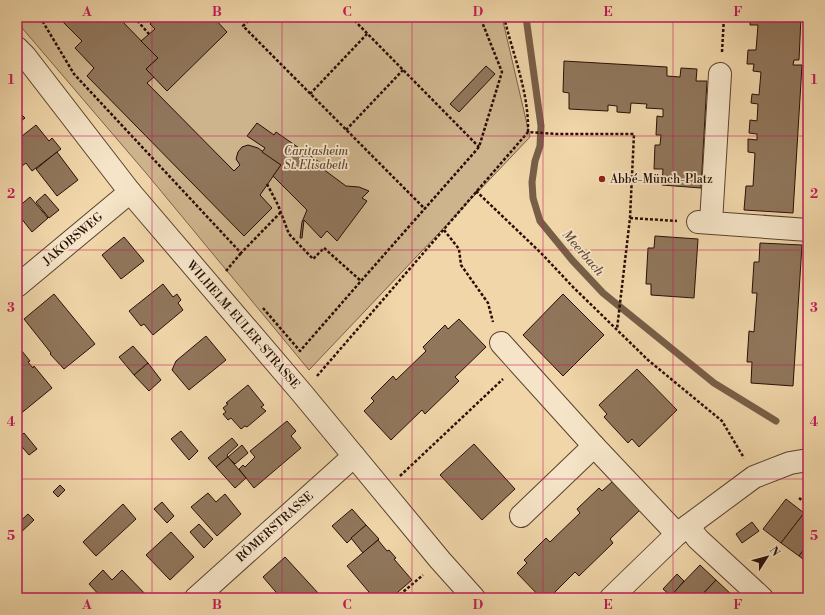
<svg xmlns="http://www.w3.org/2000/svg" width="825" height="615" font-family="'Libre Bodoni',serif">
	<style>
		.green { fill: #ceb48d; stroke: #7b624a }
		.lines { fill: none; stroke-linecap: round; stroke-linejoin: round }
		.stream { stroke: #775e47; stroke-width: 7 }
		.building { fill: #90765b; stroke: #280f06 }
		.minor-casing { stroke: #5a412f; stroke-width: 24 }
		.path { stroke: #280f06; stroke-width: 2.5; stroke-dasharray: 3 2; stroke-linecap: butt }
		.minor { stroke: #f5e4c7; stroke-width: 22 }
		.grid { fill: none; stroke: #c2185b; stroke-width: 1; stroke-opacity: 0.55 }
		.poi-dot { fill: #8f2418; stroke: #f5e4c7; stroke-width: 1.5 }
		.labels { text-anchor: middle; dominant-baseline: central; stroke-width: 3.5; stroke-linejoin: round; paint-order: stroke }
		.park-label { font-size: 12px; font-style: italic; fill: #624935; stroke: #f5e4c7 }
		.poi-label { font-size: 12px; fill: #280f06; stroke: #f5e4c7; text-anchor: start }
		.street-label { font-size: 12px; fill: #280f06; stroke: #f5e4c7 }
		.water-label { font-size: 13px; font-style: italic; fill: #634a37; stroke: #f5e4c7 }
		.neatline { fill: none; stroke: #c2185b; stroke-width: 1.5 }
		.grid-label { font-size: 13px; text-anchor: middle; font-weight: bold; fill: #c2185b }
	</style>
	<rect width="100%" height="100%" fill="#f0d6a9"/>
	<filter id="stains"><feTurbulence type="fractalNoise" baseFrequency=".005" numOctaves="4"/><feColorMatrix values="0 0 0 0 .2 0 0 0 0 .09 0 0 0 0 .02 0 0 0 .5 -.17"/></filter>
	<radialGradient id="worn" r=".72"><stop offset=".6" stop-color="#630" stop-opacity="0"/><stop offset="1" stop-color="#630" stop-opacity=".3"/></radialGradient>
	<polygon class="green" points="17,17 502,17 530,137 309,370 146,173 17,22"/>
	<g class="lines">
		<polyline class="stream" points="526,17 541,126 540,146 535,161 532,182 533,198 540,221 572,260 603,293 714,383 776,421"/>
	</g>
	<g class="building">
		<polygon points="58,17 118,17 158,58 146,69 154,77 147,83 234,171 240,165 236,159 238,152 242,147 248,145 258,148 281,165 260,195 272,208 244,236 87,76 94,68 75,48 82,41"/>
		<polygon points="156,17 213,17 227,32 167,91 146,69 158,58 141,41 155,29 150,24"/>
		<polygon points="750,17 801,17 799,60 794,60 793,65 802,65 793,213 744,210 746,186 753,186 755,153 748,152 748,139 757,140 757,134 749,133 750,120 757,121 758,104 751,103 752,94 759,95 761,72 753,71 754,64 747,64 748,50 756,50 758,25 750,25"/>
		<polygon points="564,61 667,67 667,76 680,77 681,68 697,69 696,81 707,81 701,188 662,185 663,169 654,169 655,145 660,145 661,135 656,135 657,116 663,117 663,109 646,108 647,104 631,103 630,113 617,112 617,106 608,105 608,111 569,109 569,93 563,92"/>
		<polygon points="486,66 495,74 459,112 450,104"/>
		<polygon points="20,113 25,118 17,124 17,115"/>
		<polygon points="257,123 274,135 276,132 325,166 323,169 346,186 359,187 369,191 362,198 367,201 337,241 327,231 321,238 304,220 302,238 300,238 302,222 307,210 273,176 281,165 262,152 265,148 247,136"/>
		<polygon points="36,125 49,141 52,138 61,149 32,171 26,163 22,166 17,159 17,140"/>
		<polygon points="57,152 78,180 57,196 36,169"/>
		<polygon points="45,194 59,210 49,218 36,202"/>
		<polygon points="30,197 48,218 32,232 17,213 17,208"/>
		<polygon points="655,236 698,239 694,298 651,295 651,284 646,284 648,248 654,248"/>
		<polygon points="124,237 144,261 121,279 102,255"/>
		<polygon points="760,243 802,245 793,386 751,383 752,362 747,362 749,331 754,332 757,293 752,293 754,262 759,262"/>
		<polygon points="163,284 173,297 177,294 181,300 178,303 183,310 153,335 144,324 141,326 129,311"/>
		<polygon points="54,294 95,344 64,369 50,354 51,353 24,319"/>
		<polygon points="563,294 604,335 563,376 523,335"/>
		<polygon points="459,319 486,347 455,377 459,381 425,414 422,410 391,440 364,411 374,401 371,398 393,376 396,380 426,351 423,347 445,325 448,329"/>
		<polygon points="206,336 226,360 189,390 172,370 176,361"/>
		<polygon points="17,345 30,361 28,362 33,368 34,366 52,388 19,415 17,412"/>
		<polygon points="133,346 148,363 134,375 119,357"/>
		<polygon points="148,363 161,380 149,391 134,375"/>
		<polygon points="637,369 677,410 639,447 632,439 628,443 604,417 607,414 599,405"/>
		<polygon points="248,385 264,405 261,407 266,411 247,427 245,426 241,429 231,418 228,420 223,414 226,412 223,408 228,404 226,403"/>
		<polygon points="287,421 296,431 291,436 301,448 254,488 239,469 243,465 245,467 255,457 250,451"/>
		<polygon points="181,431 198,451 189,460 171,439"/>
		<polygon points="24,433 37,449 29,455 17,441 17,439"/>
		<polygon points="232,438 238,445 227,455 228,457 216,467 208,458"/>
		<polygon points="474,444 515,489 482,520 440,475"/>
		<polygon points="242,445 248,453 235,464 228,457"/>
		<polygon points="228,457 246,478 235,488 216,467"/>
		<polygon points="613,481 640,510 610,539 613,543 579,576 575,572 549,598 541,598 517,573 527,563 524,560 546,538 550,542 580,513 577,509 599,488 602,491"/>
		<polygon points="60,485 65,490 58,497 53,492"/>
		<polygon points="208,493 216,502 225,494 241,514 217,536 191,507"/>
		<polygon points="786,499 804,513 781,543 763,529"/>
		<polygon points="162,502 174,516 167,523 154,509"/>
		<polygon points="123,504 136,519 96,556 83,542"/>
		<polygon points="352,509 366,525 347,543 332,526"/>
		<polygon points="804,513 808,516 808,544 799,556 781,543"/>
		<polygon points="28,514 34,520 17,536 17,524"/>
		<polygon points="752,522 759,531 742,543 736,534"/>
		<polygon points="199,524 213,539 204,548 190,532"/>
		<polygon points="366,525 379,539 363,553 351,538"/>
		<polygon points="171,532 194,557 170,580 146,555"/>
		<polygon points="378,540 387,551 389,550 396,558 394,559 412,580 391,598 374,598 347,566"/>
		<polygon points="808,544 808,563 799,556"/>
		<polygon points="285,557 319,594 315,598 281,598 263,577"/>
		<polygon points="700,565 716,580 699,598 679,598 673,593"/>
		<polygon points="103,570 112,580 122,570 149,598 102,598 89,584"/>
		<polygon points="677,574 684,581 671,596 663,589"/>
		<polygon points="716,580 733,596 730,598 699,598"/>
	</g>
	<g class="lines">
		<g class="minor-casing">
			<g id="minor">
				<polyline points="17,48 25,56 130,192 301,392 440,560 474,598"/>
				<polyline points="698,222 808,230"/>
				<polyline points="711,222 720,74"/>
				<polyline points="17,286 130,192"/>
				<polyline points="501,343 594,446 677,534"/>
				<polyline points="521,516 594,446"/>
				<polyline points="688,526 698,539 762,598"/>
				<polyline points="196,598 354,456"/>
				<polyline points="611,598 677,534 754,477 790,463 808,460"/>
			</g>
		</g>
		<g class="path">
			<polyline points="40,17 74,74 241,253 281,212"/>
			<polyline points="134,17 149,34"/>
			<polyline points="252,17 243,26 425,209"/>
			<polyline points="351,17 479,147"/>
			<path d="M 504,17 C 513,55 529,92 528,132"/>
			<polyline points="722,52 724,17"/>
			<polyline points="310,94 367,34"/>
			<polyline points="346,130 403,70"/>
			<polyline points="267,184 278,205 289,234 313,259 324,248 361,281 479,147 502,72 480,17"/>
			<polyline points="476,191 541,253 573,287 648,360 722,421 744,458"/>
			<polyline points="630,218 677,221"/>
			<polyline points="444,230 459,249 461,265 488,303 493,322"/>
			<polyline points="226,271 241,253"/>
			<polyline points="263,308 300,351 361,281"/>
			<polyline points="317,376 528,132 557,134 634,134 630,218 617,329"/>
			<polyline points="400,476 503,379"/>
			<polyline points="799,498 808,505"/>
			<polyline points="396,598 423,575"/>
		</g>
		<use href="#minor" class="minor"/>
	</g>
	<path class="grid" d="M 152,17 L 152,598M 282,17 L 282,598M 412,17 L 412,598M 543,17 L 543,598M 673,17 L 673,598M 17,136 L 808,136M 17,250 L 808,250M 17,365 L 808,365M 17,479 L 808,479"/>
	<circle class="poi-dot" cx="602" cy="179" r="4"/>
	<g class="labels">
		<g class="park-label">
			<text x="316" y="151">Caritasheim<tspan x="316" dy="14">St. Elisabeth</tspan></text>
		</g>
		<g class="poi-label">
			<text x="610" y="179">Abbé-Münch-Platz</text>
		</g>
		<g class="street-label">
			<text transform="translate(73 239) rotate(-40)">JAKOBSWEG</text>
			<text transform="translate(243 325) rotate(49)">WILHELM-EULER-STRASSE</text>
			<text transform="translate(275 527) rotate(-42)">RÖMERSTRASSE</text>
		</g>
		<g class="water-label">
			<text transform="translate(583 253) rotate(49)">Meerbach</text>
		</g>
	</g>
	<rect width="825" height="615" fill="none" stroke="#f0d6a9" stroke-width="44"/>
	<g transform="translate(767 557) rotate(54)" stroke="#f5e4c7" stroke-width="3" paint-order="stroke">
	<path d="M0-3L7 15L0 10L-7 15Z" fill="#280f06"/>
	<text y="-6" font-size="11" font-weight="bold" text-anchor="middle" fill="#280f06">N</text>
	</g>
	<rect x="22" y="22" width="781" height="571" class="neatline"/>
	<g class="grid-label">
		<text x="87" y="16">A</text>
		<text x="217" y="16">B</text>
		<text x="347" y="16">C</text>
		<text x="478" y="16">D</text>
		<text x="608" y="16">E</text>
		<text x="738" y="16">F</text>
		<text x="11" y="84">1</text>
		<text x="814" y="84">1</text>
		<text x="11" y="198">2</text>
		<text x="814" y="198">2</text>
		<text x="11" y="312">3</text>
		<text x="814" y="312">3</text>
		<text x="11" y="426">4</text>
		<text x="814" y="426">4</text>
		<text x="11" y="540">5</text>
		<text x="814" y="540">5</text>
		<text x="87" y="609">A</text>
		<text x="217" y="609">B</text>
		<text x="347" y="609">C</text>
		<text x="478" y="609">D</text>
		<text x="608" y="609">E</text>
		<text x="738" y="609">F</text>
	</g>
	<rect width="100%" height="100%" filter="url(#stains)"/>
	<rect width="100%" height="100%" fill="url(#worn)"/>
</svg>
